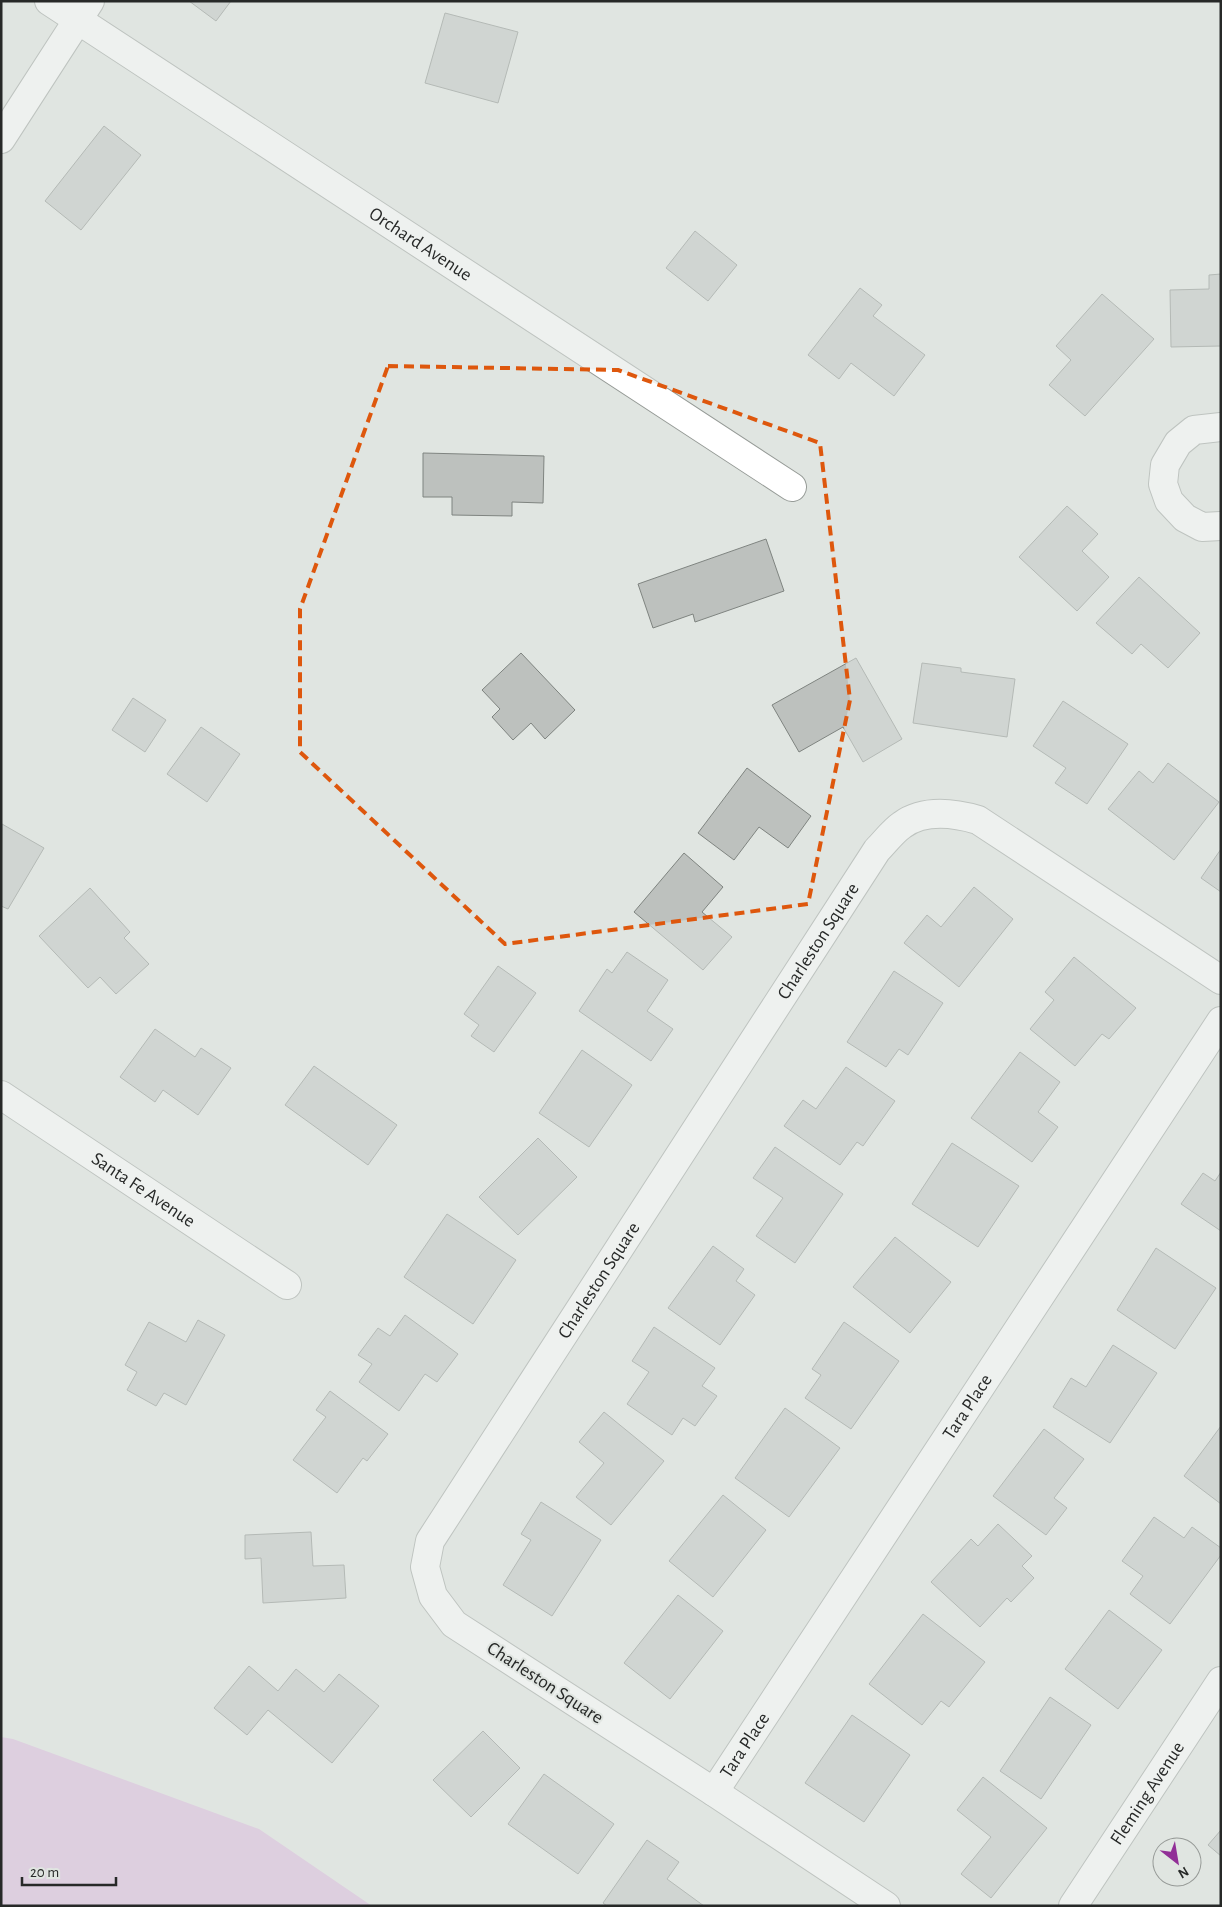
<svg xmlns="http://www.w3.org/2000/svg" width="1222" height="1907" font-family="'Alegreya Sans',sans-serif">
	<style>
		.green { fill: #dab3db }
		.building { fill: #bdc1be; stroke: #7f8480 }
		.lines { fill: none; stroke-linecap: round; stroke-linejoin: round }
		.minor-casing { stroke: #969b97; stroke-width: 30 }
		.minor { stroke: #fff; stroke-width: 28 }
		.marked { fill: none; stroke: #de570d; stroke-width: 4; stroke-dasharray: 10 6; stroke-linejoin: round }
		.labels { text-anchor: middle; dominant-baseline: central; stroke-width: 4; stroke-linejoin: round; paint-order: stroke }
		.street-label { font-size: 19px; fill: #272928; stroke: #e0e5e1 }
	</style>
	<rect width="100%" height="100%" fill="#e0e5e1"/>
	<polygon class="green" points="1,1737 13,1739 259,1829 372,1906 1,1906"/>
	<g class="building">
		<polygon points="189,1 231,1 216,21"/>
		<polygon points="445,13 518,32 498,103 425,83"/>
		<polygon points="104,126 141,155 81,230 45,201"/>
		<polygon points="695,231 737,265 708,301 666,268"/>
		<polygon points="1221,274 1221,346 1171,347 1170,290 1209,289 1209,275"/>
		<polygon points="860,288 882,305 873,316 925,355 894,396 851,363 839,379 808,355"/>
		<polygon points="1102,294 1154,339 1085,416 1049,385 1071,360 1056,346"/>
		<polygon points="423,453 544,456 543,503 512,502 512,516 452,515 452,497 423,497"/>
		<polygon points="1067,506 1098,534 1082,551 1109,577 1077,611 1019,557"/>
		<polygon points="766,539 784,591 695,622 693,614 653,628 638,584"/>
		<polygon points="1139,577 1200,633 1168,668 1141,644 1132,654 1096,623"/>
		<polygon points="521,653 575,710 545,739 531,723 513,740 492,717 500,709 482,690"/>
		<polygon points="856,658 902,739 863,762 843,727 799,752 772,705"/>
		<polygon points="922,663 961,668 961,672 1015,679 1007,737 913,723"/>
		<polygon points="133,698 166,720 145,752 112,730"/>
		<polygon points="1063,701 1128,744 1087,804 1055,783 1066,768 1033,746"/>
		<polygon points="201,727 240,754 207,802 167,774"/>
		<polygon points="1168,763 1219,802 1174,860 1108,809 1139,771 1153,783"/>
		<polygon points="747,768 811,816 788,848 759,827 734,860 698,833"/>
		<polygon points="2,824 44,848 8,909 1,906"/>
		<polygon points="1221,849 1221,892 1201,878"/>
		<polygon points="684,853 723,887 702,912 732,937 703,970 634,912"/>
		<polygon points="974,887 1013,919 959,987 904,943 927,915 941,927"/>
		<polygon points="90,888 130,932 124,938 149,964 116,994 100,977 88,988 39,936"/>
		<polygon points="627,952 668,980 647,1011 673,1029 651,1061 579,1011 607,969 612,973"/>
		<polygon points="1074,957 1136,1008 1109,1039 1102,1034 1075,1066 1030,1029 1054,1000 1045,992"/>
		<polygon points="498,966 536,993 494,1052 471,1036 479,1025 464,1014"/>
		<polygon points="894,971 943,1003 908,1055 899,1049 886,1067 847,1042"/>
		<polygon points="155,1029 195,1057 201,1048 231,1068 198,1115 163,1090 155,1102 120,1077"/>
		<polygon points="582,1050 632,1085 589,1147 539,1113"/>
		<polygon points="1020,1052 1060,1082 1038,1112 1058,1127 1032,1162 971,1118"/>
		<polygon points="314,1066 397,1125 368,1165 285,1105"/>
		<polygon points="846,1067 895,1101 863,1146 857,1142 840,1165 784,1126 803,1100 816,1109"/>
		<polygon points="538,1138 577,1177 518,1235 479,1197"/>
		<polygon points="952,1143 1019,1186 978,1247 912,1204"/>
		<polygon points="775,1147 843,1194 795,1263 756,1236 783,1198 753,1178"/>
		<polygon points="1221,1172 1221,1231 1181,1204 1203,1173 1215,1181"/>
		<polygon points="447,1214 516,1260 473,1324 404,1277"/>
		<polygon points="895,1237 951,1282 910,1333 853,1287"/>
		<polygon points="713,1246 744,1269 736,1281 755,1295 720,1345 668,1308"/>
		<polygon points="1156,1248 1216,1288 1175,1349 1117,1310"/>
		<polygon points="405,1315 458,1354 437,1382 425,1374 399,1411 359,1382 372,1364 358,1355 378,1328 390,1336"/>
		<polygon points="198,1320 225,1335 186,1405 164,1393 156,1406 127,1390 137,1372 125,1365 149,1322 186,1342"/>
		<polygon points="844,1322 899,1361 851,1429 805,1398 821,1375 812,1369"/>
		<polygon points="654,1327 715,1368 702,1386 717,1396 695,1426 683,1418 672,1435 627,1404 649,1372 632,1361"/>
		<polygon points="1113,1345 1157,1373 1110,1443 1053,1407 1071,1378 1086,1387"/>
		<polygon points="330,1391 388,1434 367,1461 363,1458 337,1493 293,1460 326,1417 316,1410"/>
		<polygon points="785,1408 840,1448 789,1517 735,1478"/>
		<polygon points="604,1412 664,1461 611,1525 576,1497 604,1463 579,1442"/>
		<polygon points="1221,1426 1221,1504 1184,1476"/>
		<polygon points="1044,1429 1084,1459 1054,1498 1067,1508 1046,1535 993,1496"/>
		<polygon points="723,1495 766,1530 713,1597 669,1561"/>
		<polygon points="541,1502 601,1540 552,1616 503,1585 531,1540 521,1534"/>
		<polygon points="1154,1517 1184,1538 1192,1527 1221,1548 1221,1555 1170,1624 1130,1594 1143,1576 1122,1561"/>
		<polygon points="998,1524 1032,1556 1022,1566 1034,1578 1011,1602 1007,1598 980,1627 931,1582 971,1539 978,1546"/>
		<polygon points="311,1532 313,1566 344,1565 346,1598 263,1603 261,1558 245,1559 245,1535"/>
		<polygon points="678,1595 723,1631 670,1699 624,1663"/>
		<polygon points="1109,1610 1162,1650 1118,1709 1065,1669"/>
		<polygon points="923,1614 985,1662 949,1707 941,1701 922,1725 869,1684"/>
		<polygon points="249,1666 278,1691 296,1669 324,1692 339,1674 379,1706 332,1763 268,1710 247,1735 214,1708"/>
		<polygon points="1050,1697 1091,1725 1041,1799 1000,1771"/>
		<polygon points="852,1715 910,1755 864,1822 805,1783"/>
		<polygon points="483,1731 520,1768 471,1817 433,1780"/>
		<polygon points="544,1774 614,1824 578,1874 508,1824"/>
		<polygon points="983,1777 1047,1828 991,1898 961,1874 991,1837 957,1810"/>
		<polygon points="1221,1830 1221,1856 1208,1845"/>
		<polygon points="647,1840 679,1862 667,1879 704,1906 607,1906 603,1903"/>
	</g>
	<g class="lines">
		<g class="minor-casing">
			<g id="minor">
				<path id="s1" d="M 49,1 L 792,487"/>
				<polyline points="1,139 90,1"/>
				<polyline points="1221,427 1194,430 1178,443 1165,465 1163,484 1169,501 1185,518 1202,527 1221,526"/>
				<path id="s2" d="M 1,1095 L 287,1285"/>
				<path id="s3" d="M 714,1792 L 1221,1021"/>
				<path id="s4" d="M 886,1906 L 714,1792 L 454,1624 L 433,1596 L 425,1567 L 430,1541 L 877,850 C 885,842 893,831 902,825 C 924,809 954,813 978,820 L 1221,980"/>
				<path id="s5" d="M 1073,1906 L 1221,1681"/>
			</g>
		</g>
		<use href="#minor" class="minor"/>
	</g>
	<path d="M0 0H1222V1907H0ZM 388,366 L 618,370 L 820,443 L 850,700 L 808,904 L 505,944 L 300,752 L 300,609 Z" fill="#e0e5e1" fill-opacity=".55" fill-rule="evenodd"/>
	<path class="marked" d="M 388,366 L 618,370 L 820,443 L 850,700 L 808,904 L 505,944 L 300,752 L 300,609 Z"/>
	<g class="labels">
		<g class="street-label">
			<text stroke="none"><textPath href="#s1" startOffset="444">Orchard Avenue</textPath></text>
			<text stroke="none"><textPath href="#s4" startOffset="1322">Charleston Square</textPath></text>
			<text stroke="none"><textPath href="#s2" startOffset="171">Santa Fe Avenue</textPath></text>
			<text stroke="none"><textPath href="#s4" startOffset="918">Charleston Square</textPath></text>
			<text stroke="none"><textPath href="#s3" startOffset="461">Tara Place</textPath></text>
			<text transform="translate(545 1683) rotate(33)">Charleston Square</text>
			<text stroke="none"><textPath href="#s3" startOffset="56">Tara Place</textPath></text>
			<text stroke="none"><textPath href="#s5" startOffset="135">Fleming Avenue</textPath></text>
		</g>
	</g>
	<rect width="1222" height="1907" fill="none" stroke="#272928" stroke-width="5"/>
	<g transform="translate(1177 1862) rotate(149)"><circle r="24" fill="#e0e5e1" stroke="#969a97"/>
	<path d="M0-4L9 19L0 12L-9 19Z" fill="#912f97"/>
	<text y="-8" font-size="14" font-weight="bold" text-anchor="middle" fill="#272928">N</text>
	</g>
	<path d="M22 1877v8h94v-8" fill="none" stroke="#272928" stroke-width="2.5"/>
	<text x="30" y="1877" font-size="15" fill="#272928" stroke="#e0e5e1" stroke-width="4" paint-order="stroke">20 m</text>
</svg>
